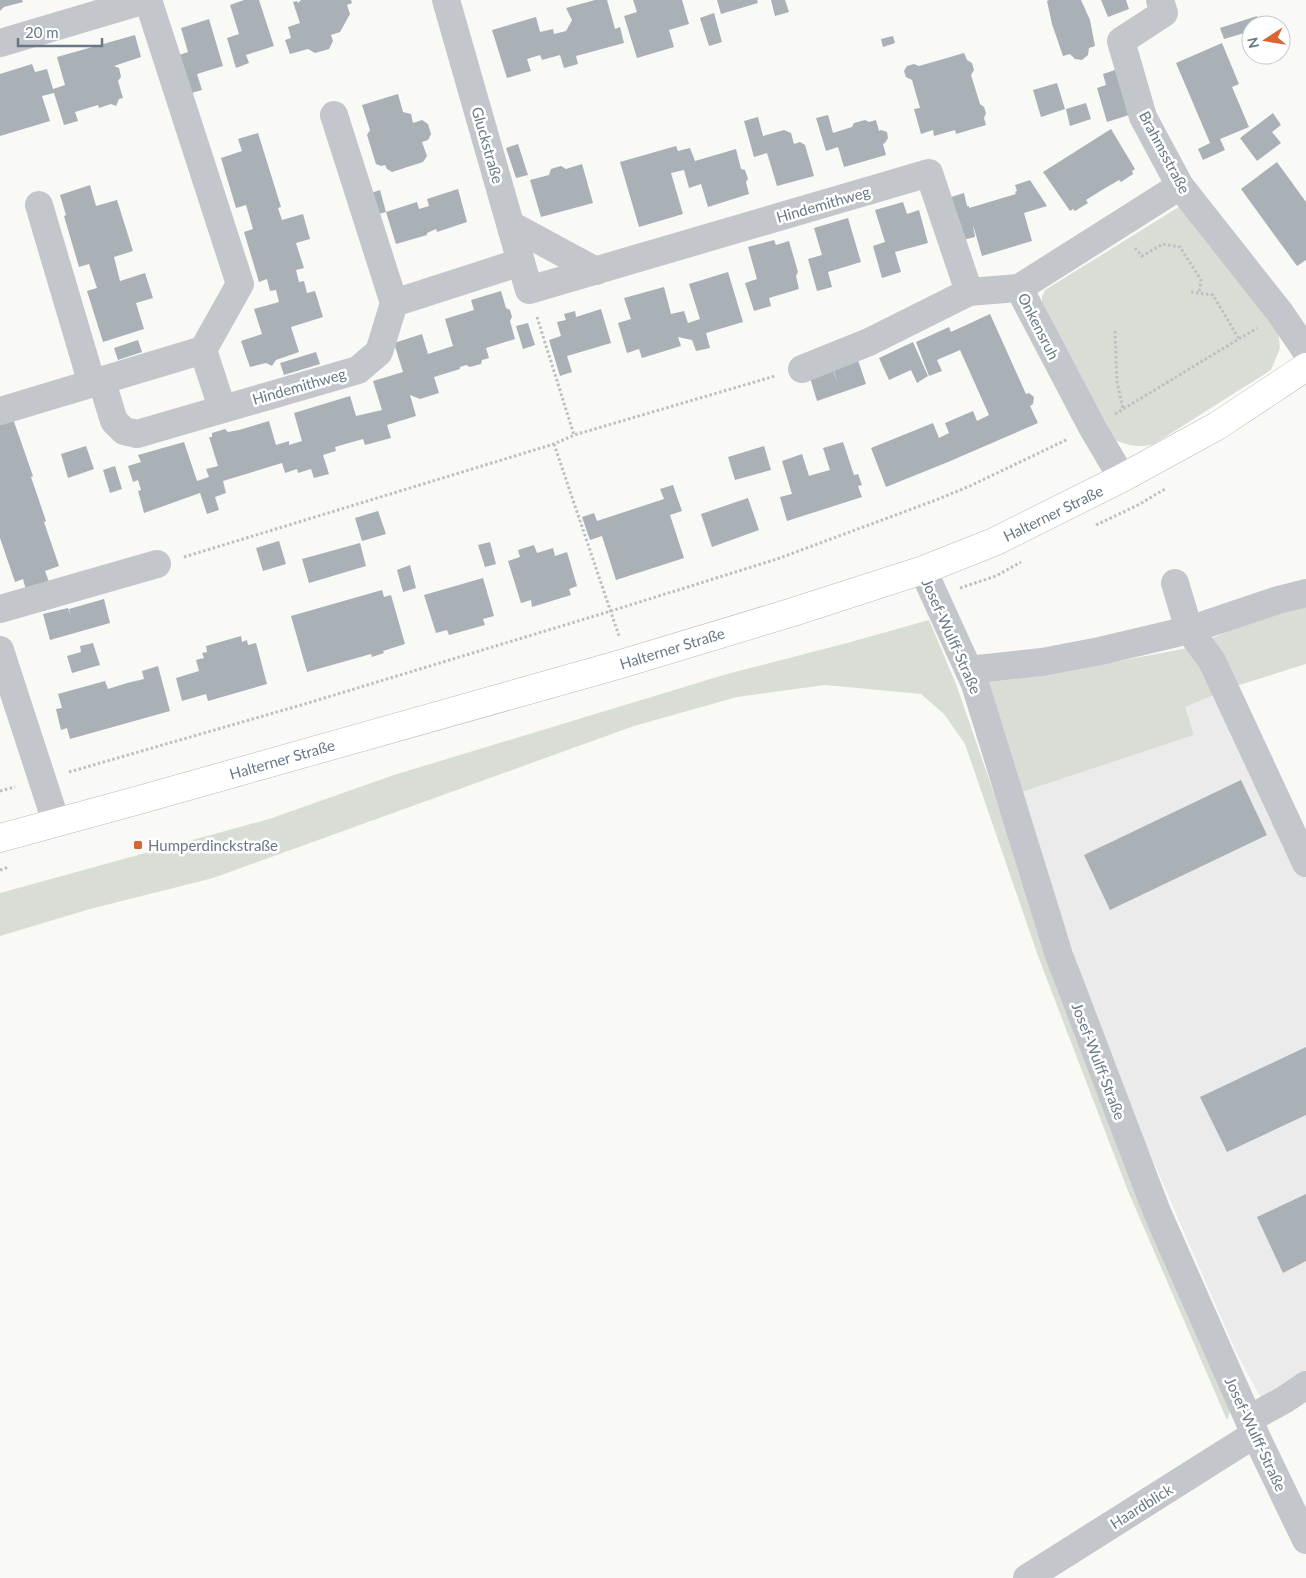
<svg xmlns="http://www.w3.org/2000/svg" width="1306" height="1578" font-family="Lato,sans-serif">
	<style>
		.built { fill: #eaebea }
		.green { fill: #d8ded6 }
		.building { fill: #a9b1b7 }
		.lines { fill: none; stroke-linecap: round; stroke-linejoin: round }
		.major-casing { stroke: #b6babe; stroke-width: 29 }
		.path { stroke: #bdbfc2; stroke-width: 3; stroke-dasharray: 2.5 2.5; stroke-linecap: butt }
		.minor { stroke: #c3c6ca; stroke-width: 28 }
		.major { stroke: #fff; stroke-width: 28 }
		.poi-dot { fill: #dc6433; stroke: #fff; stroke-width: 2 }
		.labels { text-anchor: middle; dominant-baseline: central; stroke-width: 5; stroke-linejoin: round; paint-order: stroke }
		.street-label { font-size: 15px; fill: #697886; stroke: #fff }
		.poi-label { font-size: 15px; fill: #697886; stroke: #fff; text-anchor: start }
	</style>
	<rect width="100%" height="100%" fill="#f9f9f6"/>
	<polygon class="built" points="1233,687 1306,841 1306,1395 1272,1419 1236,1352 1113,1068 1019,793 1194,735 1184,707"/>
	<g class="green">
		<path d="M 1182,205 L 1278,330 L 1280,348 L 1271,370 L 1154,444 C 1134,449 1126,444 1107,437 L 1042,306 L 1042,296 L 1045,290 Z"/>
		<polygon points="1306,602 1306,664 1233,687 1185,707 1194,735 1019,793 982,683 1040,676 1193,647 1275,610"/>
		<polygon points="929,620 956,684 1053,963 1232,1406 1227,1420 1128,1191 1038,956 965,744 944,714 921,694 825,685 737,697 634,726 213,878 90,909 0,936 0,893 269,819 394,775 727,674 847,643"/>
	</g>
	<g class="building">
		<polygon points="0,0 22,0 23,2 4,7 0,11"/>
		<polygon points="244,0 259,0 274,46 246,55 249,63 236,68 227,38 239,34 230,5"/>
		<polygon points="301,0 351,0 352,3 347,5 350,14 340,32 331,35 333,41 329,49 315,53 308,49 290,54 285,40 291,38 288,27 300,23 293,2 297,1 298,3"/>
		<polygon points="595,0 607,0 615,29 620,27 624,43 576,56 578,64 564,68 560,55 542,60 540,55 527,59 531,71 507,78 492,30 536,17 540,32 553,29 554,34 566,31 572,20 566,8"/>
		<polygon points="633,0 682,0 689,24 669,30 674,47 637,58 624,16 637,12"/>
		<polygon points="717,0 757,0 758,3 721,14"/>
		<polygon points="771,0 785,0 789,12 775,16"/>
		<polygon points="1049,0 1081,0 1090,20 1095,46 1089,48 1088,55 1082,60 1075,59 1070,54 1063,56 1052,24 1047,1"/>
		<polygon points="1101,0 1126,0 1129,9 1108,17"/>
		<polygon points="714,13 722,42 709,46 700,18"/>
		<polygon points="1257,16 1259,25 1251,25 1251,31 1224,39 1220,28"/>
		<polygon points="209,19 223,66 197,74 202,90 188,94 176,56 188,52 181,28"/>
		<polygon points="135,35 141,57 114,66 119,68 121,77 118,81 123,98 119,99 116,106 111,104 99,108 98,105 75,112 78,121 64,125 54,93 42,96 50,121 0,136 0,74 32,64 35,72 47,69 53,89 65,85 57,57"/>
		<polygon points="893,36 895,43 883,47 881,39"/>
		<polygon points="1222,43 1239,84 1232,87 1249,127 1220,139 1225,150 1203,160 1198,149 1210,143 1176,63"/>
		<polygon points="964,53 967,60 972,63 974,70 971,75 980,104 984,107 986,113 984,118 986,125 956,134 955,130 934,136 933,130 921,134 914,109 920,108 912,80 906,77 904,71 907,66 914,64 919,66"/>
		<polygon points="1115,70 1129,115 1107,122 1097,88 1106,85 1103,74"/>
		<polygon points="1057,83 1065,109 1041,117 1033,90"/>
		<polygon points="398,94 403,112 411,114 413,123 422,120 428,124 431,134 428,140 422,142 427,156 423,162 392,172 387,169 385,165 381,166 376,164 367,135 370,130 362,105"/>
		<polygon points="1086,103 1091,119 1070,126 1066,109"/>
		<polygon points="1273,113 1281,125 1272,132 1281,143 1257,161 1240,138"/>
		<polygon points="828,115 833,133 852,127 854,123 865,120 869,122 876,120 879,131 881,130 887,132 888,138 885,143 883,144 886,155 844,167 838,147 826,151 816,118"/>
		<polygon points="758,117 763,136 784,130 791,133 794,144 800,142 805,145 814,176 777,186 767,153 754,157 744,121"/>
		<polygon points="1111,129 1135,169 1132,171 1133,174 1121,182 1119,180 1102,190 1086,200 1088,203 1075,211 1073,209 1070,211 1043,172"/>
		<polygon points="258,133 281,207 278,208 282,220 303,214 310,239 296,243 304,268 296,270 299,282 304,281 307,293 315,291 323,317 291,327 299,352 276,360 272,366 266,363 250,367 241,341 262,334 254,309 279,302 276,290 270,291 267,279 259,282 244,232 253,229 246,205 236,208 221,158 242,151 238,139"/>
		<polygon points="518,144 528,175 516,178 506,148"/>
		<polygon points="676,146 678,151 690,148 695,161 736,149 741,169 745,170 748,179 746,182 749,194 708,207 701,184 689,188 684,170 671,173 683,214 639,227 620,162"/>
		<polygon points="1277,162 1306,202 1306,260 1297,266 1241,189"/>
		<polygon points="582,164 593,203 541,217 530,180 549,175 551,169 561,166 566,169"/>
		<polygon points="1030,180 1047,206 1024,213 1032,241 982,256 973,225 975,237 959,241 948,198 964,193 967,206 969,206 969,208 1016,194 1015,192 1017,191 1015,185"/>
		<polygon points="90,185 96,206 117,200 133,251 114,257 120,281 145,273 153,298 136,303 144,329 103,342 87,291 97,288 89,264 79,267 64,216 66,215 60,195"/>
		<polygon points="458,189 467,222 437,232 436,229 427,233 427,235 396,244 386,212 375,215 368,194 380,190 386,212 417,202 419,209 429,206 427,199"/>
		<polygon points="903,202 907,214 919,210 928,243 895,252 901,272 882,278 873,246 885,242 875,210"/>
		<polygon points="848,218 861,262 828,272 832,287 817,291 808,259 822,255 814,228"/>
		<polygon points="774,240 776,245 789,241 798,272 796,276 799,289 769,298 771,306 754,311 745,283 757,279 748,247"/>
		<polygon points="728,272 743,322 706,333 710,348 696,351 692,340 678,337 681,346 642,358 639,349 627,353 618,323 631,319 624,298 664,287 671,314 684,311 688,323 700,319 689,284"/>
		<polygon points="501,291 506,308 510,310 512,317 510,321 515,339 486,348 489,358 482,360 481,364 470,367 466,365 460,367 460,369 434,377 439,393 420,399 410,395 416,416 387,425 391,438 365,445 363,439 335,447 336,451 323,455 329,474 314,478 311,469 298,473 297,469 285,473 282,463 223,481 226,493 215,497 219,510 207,514 200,493 144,513 138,491 141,490 138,480 133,482 128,466 141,462 138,455 184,442 197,481 209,477 206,469 218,466 209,437 212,437 212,433 225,429 228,432 239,430 269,421 276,445 289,441 289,445 302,441 294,413 350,396 356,416 382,410 373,381 403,372 394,343 422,334 428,354 453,346 445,319 474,310 471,300"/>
		<polygon points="601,309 611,343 567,356 572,372 560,376 549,340 561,336 557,322 566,320 564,314 575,311 576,317"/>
		<polygon points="990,314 1026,394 1029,393 1034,397 1033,404 1030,406 1038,423 948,462 886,487 871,448 933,423 939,438 949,433 945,423 973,411 977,421 989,415 960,350 937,360 942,371 929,376 916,342 949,327 951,332"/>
		<polygon points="528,323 535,345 523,349 516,326"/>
		<polygon points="138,340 142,352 118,360 114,348"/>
		<polygon points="913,342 928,376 917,383 911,370 889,380 879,358"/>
		<polygon points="316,352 320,364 284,375 280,363"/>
		<polygon points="856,354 866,384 817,401 810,378 833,370 838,384 831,362"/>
		<polygon points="13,419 33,476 31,477 46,521 44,522 59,566 45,571 49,582 26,590 23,579 15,582 0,538 0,424"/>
		<polygon points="843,442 854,475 858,474 862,485 858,486 862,497 787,521 780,497 792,494 782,461 802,454 809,476 819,473 830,470 823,448"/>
		<polygon points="86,446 94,469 68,478 61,454"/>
		<polygon points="764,446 771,470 735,480 728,457"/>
		<polygon points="115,466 122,489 110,493 103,470"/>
		<polygon points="673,485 682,511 670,515 684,558 616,580 602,536 590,540 582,517 594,513 597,521 664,499 660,489"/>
		<polygon points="748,498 759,530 712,547 701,514"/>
		<polygon points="378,511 386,534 362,541 355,518"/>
		<polygon points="279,541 286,564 263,571 256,548"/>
		<polygon points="490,542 496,564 485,567 478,545"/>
		<polygon points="360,543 366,566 309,583 302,559"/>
		<polygon points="534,545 537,553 553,548 555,556 567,552 577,586 569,589 571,595 532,607 531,600 521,603 508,561 520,557 518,550"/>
		<polygon points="410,565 416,588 403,592 397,570"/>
		<polygon points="483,578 494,616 483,619 485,625 449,635 447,630 436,633 424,595"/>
		<polygon points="382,590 384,597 391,595 405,644 383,651 384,653 372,657 371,654 307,672 291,616"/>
		<polygon points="104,599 110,623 50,640 43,614 68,608 71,617 69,609"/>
		<polygon points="241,636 242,642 247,640 248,645 256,643 267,684 208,701 206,694 182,701 176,678 199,671 196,660 204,658 202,653 207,652 206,646"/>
		<polygon points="93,643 100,665 72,673 67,656 81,652 80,646"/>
		<polygon points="158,666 170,711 70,739 67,728 61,730 56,709 62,708 58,694 105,681 108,689 127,683 144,679 142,671"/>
		<polygon points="1241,780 1267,835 1110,910 1084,855"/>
		<polygon points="1306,1047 1306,1115 1227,1152 1200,1097"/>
		<polygon points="1306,1194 1306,1261 1283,1273 1257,1217"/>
	</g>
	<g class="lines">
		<g class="major-casing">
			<polyline id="major" points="0,838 139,800 621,664 793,612 923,570 994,542 1122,478 1217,426 1306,367"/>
		</g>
		<g class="path">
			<polyline points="1135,248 1142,256 1163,244 1180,247 1201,280 1199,293"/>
			<polyline points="1191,292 1213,295 1239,339"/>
			<polyline points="537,317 574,435"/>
			<polyline points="1115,331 1117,382 1123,409"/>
			<polyline points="1115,414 1257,328"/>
			<polyline points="554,444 619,636"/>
			<polyline points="1096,525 1138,505 1165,489"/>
			<polyline points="184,557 554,444 574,435 775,376"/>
			<polyline points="960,588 996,576 1021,562"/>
			<polyline points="69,772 308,703 611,611 777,559 936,500 970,486 1068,439"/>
			<polyline points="0,791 15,787"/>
			<polyline points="0,870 9,867"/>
		</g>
		<g class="minor">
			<polyline points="446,0 529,290 929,173 969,292"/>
			<polyline points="1160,0 1164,13 1121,41 1143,117 1180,186 1281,314 1306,351"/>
			<polyline points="0,43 145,0"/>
			<polyline points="334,115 394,303"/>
			<polyline points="39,205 92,384"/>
			<polyline points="511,225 596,271"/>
			<polyline points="203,350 222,408"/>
			<polyline points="802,369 869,342 969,292 1019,288"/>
			<polyline points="102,382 114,421 124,431 137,434 358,370 379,352 394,303 521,262"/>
			<polyline points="0,411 203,350 240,284 148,0"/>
			<polyline points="1122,478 1092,427 1019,288 1180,186"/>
			<polyline points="923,570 975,684 1059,955 1157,1212 1255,1434 1306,1540"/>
			<polyline points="1175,583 1189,630 1212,661 1306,863"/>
			<polyline points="0,609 157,564"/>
			<polyline points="0,650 56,822"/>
			<polyline points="969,670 1042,662 1100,651 1189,630 1278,600 1306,593"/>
			<polyline points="1249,1419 1284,1400 1306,1385"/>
			<polyline points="1027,1578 1255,1434"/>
		</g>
		<use href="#major" class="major"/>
	</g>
	<rect class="poi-dot" x="133" y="840" width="10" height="10" rx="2.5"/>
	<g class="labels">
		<g class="street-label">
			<text transform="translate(488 145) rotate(74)">Gluckstraße</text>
			<text transform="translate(1165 152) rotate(62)">Brahmsstraße</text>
			<text transform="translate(823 204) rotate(-16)">Hindemithweg</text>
			<text transform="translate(1039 326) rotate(63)">Onkensruh</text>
			<text transform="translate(299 386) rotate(-16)">Hindemithweg</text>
			<text transform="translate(1053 513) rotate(-26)">Halterner Straße</text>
			<text transform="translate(952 636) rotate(66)">Josef-Wulff-Straße</text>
			<text transform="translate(672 648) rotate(-17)">Halterner Straße</text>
			<text transform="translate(282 759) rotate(-16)">Halterner Straße</text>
			<text transform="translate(1099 1061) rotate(69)">Josef-Wulff-Straße</text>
			<text transform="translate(1256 1434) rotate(65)">Josef-Wulff-Straße</text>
			<text transform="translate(1141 1506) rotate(-32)">Haardblick</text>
		</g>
		<g class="poi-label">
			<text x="148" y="845">Humperdinckstraße</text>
		</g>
	</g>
	<g transform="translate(1266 40) rotate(258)"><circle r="24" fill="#ffffff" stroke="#c3c9cf"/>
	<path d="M0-4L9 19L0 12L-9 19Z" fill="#dc6433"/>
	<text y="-8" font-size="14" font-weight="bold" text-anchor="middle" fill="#697886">N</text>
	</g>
	<path d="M18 38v8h84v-8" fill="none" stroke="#697886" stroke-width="2.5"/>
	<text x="25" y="38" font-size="15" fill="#697886" stroke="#ffffff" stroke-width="4" paint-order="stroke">20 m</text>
</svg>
